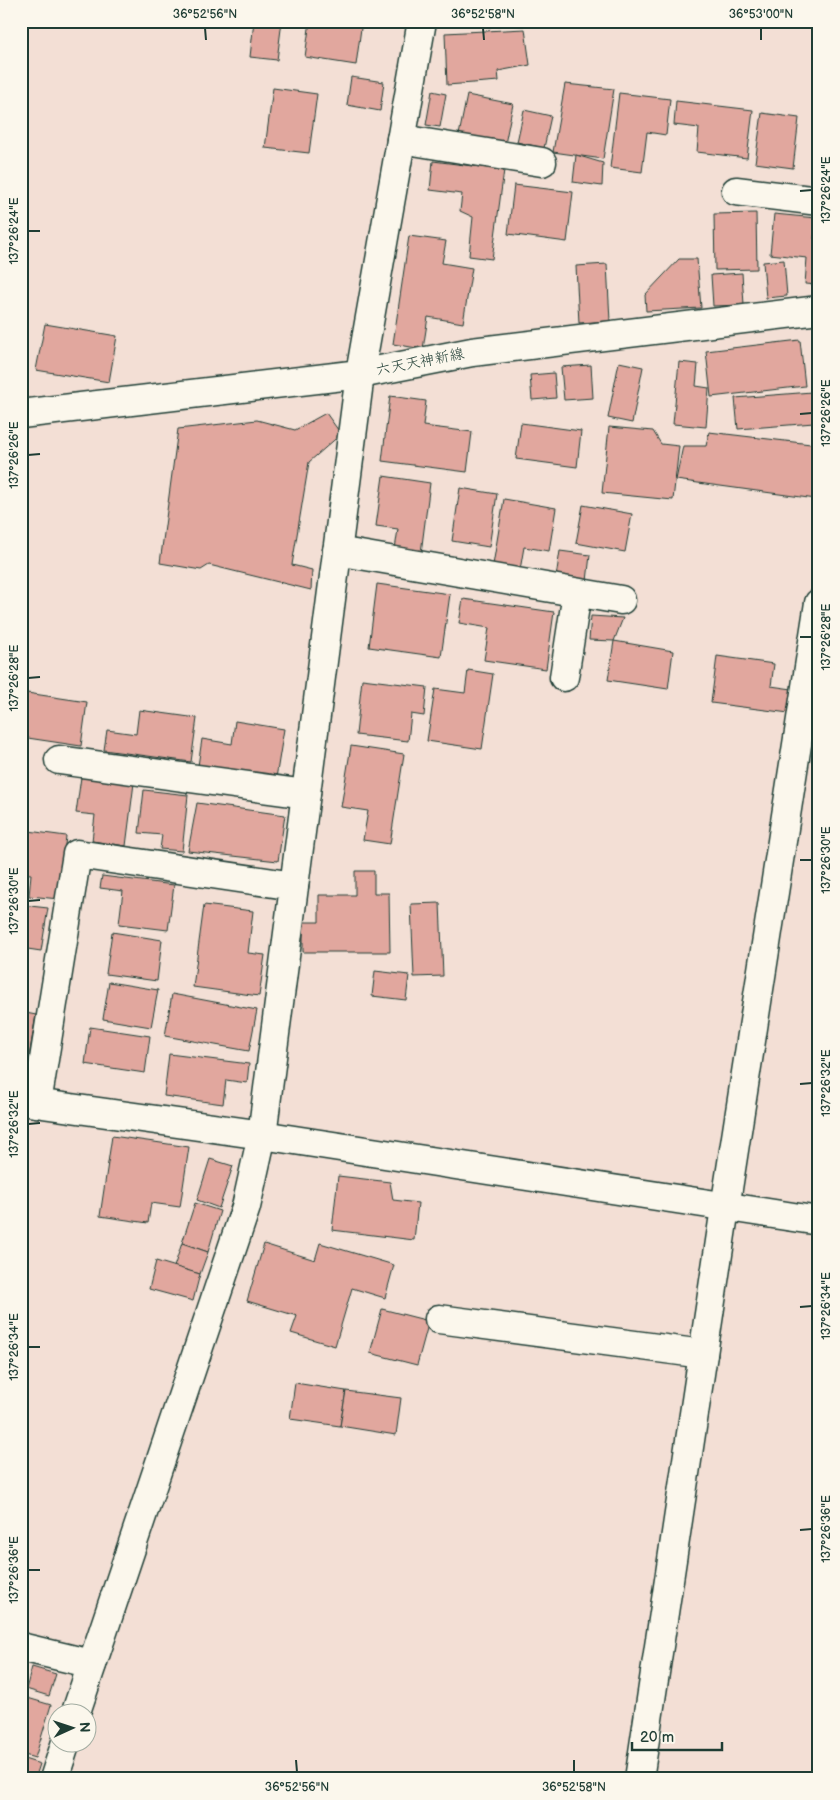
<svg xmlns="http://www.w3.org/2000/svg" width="840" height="1800" font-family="'Balsamiq Sans','Klee One',sans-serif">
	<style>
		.building { fill: #e1a79e; stroke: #1f3d34 }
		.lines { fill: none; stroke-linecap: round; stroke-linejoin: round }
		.minor-casing { stroke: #1f3d34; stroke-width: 31 }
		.major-casing { stroke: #1f3d34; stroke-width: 31 }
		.minor { stroke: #fbf7ec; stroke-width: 28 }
		.major { stroke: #fbf7ec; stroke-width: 28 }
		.ticks { fill: none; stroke: #1f3d34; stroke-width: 2 }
		.labels { text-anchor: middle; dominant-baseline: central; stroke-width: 5; stroke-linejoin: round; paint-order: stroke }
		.street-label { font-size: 15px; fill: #1f3d34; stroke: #fbf7ec }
		.neatline { fill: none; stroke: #1f3d34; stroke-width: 2 }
		.ticks-label { font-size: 12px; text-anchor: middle; fill: #1f3d34 }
	</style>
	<rect width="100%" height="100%" fill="#f3dfd5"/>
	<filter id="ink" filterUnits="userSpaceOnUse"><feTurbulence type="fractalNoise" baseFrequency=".02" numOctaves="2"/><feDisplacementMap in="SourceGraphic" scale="10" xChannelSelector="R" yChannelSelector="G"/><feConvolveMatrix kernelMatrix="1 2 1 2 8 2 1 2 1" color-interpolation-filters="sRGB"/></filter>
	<g filter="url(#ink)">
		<g class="building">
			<polygon points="254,21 282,21 277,60 250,57"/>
			<polygon points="310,21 362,21 356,65 305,57"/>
			<polygon points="455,21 492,21 491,27"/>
			<polygon points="525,29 530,65 498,71 499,81 447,85 445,33"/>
			<polygon points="351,77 384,82 380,111 347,105"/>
			<polygon points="565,84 614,89 603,159 553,152"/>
			<polygon points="273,88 317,94 309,153 265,148"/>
			<polygon points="432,91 446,94 440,127 426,125"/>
			<polygon points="619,93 670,99 666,135 647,132 642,172 610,168"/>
			<polygon points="467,95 513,104 505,144 459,135"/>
			<polygon points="676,101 753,110 747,158 697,152 699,128 674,125"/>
			<polygon points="524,110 551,116 544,148 517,142"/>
			<polygon points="762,113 799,118 793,168 755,163"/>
			<polygon points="819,123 819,174 811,173"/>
			<polygon points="576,155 603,163 602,186 573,182"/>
			<polygon points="433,161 504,170 492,259 469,256 473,217 460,211 462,194 430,190"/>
			<polygon points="514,185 573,192 567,242 508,234"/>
			<polygon points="756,213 757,269 715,270 714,214"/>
			<polygon points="774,214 816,218 814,239 819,240 819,285 805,284 807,258 770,254"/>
			<polygon points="409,236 446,241 442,263 472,268 463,323 428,317 423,349 393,344"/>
			<polygon points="679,259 697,259 701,308 646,311 645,295"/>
			<polygon points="784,260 787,296 766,298 763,262"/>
			<polygon points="607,264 610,321 579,323 576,266"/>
			<polygon points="742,273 744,305 713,306 711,275"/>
			<polygon points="45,324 117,336 109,382 36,370"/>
			<polygon points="800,340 805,386 711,397 706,351"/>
			<polygon points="619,362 643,367 632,423 608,418"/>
			<polygon points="679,362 698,364 696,386 709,388 706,427 673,424"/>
			<polygon points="591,365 593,398 564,400 561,367"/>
			<polygon points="554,373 556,398 532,400 530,375"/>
			<polygon points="812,392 814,423 738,429 735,398"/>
			<polygon points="390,396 426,401 423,426 472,432 467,472 382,461"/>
			<polygon points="326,413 341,434 309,462 292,565 312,570 311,590 209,565 201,570 160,563 178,429 257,420 295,430"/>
			<polygon points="521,423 581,431 577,467 516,459"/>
			<polygon points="609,427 653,431 661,444 679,446 673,500 602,493"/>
			<polygon points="709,432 819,445 819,480 816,499 676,480 683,446 706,446"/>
			<polygon points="383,476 430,483 421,553 395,549 398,529 376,526"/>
			<polygon points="460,488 497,494 489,547 452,541"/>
			<polygon points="504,499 556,508 549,551 524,547 520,570 493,565"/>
			<polygon points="583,505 632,514 625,552 576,543"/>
			<polygon points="560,551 590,555 587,581 556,577"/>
			<polygon points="377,584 450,594 441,657 369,647"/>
			<polygon points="463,599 554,612 546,669 484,660 489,628 459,623"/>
			<polygon points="591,616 623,618 614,641 589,640"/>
			<polygon points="614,641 673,651 668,689 608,680"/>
			<polygon points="717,656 774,664 771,686 792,689 789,713 711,703"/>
			<polygon points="468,670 493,674 482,749 427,741 435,689 465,693"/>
			<polygon points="362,679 427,687 424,716 411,714 408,741 356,735"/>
			<polygon points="27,693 87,702 81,746 21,737"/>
			<polygon points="139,710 197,718 191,762 104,750 107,730 136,734"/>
			<polygon points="235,721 284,729 276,778 198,766 202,739 232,744"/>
			<polygon points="351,746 404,754 390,844 363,840 368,811 341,807"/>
			<polygon points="81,777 134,783 126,846 92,841 95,815 76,813"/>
			<polygon points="144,790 188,795 182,851 160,849 162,835 139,833"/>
			<polygon points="197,803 285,815 278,861 188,851"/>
			<polygon points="21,830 66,836 59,899 29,896 31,874 21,873"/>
			<polygon points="355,871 374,871 374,893 389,893 390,952 303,952 303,922 319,922 319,895 355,895"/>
			<polygon points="102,876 174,885 168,930 119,924 123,891 100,888"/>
			<polygon points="440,903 443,976 414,977 411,904"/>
			<polygon points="21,905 48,908 41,951 21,948"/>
			<polygon points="204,905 253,911 248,953 265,955 259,996 193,987"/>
			<polygon points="817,924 819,924 819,967 812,966"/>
			<polygon points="112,932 162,940 157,981 106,974"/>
			<polygon points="21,960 27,961 24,990 21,990"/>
			<polygon points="375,971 409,975 406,1000 372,996"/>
			<polygon points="109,982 158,990 151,1027 103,1019"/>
			<polygon points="172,994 257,1010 249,1051 165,1036"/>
			<polygon points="21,1012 36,1015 28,1063 21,1062"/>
			<polygon points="90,1027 150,1036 145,1073 85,1064"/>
			<polygon points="169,1054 249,1064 247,1083 226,1080 223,1104 164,1096"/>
			<polygon points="112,1136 189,1147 180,1207 151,1203 148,1223 100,1216"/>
			<polygon points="210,1159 233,1166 219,1208 197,1200"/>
			<polygon points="338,1176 390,1182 393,1200 418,1203 414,1240 332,1230"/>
			<polygon points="195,1203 220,1211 208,1252 182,1243"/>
			<polygon points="182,1243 208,1252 200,1274 174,1267"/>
			<polygon points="320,1243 394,1265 385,1298 352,1288 335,1346 291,1333 297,1316 247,1301 264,1244 315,1260"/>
			<polygon points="156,1261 200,1274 193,1301 149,1289"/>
			<polygon points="382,1309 429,1321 417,1365 370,1353"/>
			<polygon points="295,1383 346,1391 340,1426 290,1419"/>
			<polygon points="346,1391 401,1398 396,1435 340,1426"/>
			<polygon points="32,1667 56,1674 49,1696 26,1689"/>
			<polygon points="21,1696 51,1705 35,1758 21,1754"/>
			<polygon points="21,1758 40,1764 35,1779 21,1779"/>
		</g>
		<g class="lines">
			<g class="minor-casing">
				<g id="minor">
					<polyline points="401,139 542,162"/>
					<polyline points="736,191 819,201"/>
					<polyline points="337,551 621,600"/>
					<polyline points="564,677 577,593"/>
					<polyline points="59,760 306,794"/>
					<polyline points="21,1101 262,1135 819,1221"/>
					<polyline points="37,1103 77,854 294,886"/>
					<polyline points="439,1319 703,1354"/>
					<polyline points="21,1647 92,1664"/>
					<polyline points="76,1712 246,1207 262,1135 360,374 422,21"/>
					<polyline points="54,1779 66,1742"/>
					<polyline points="639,1779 725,1208 819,603"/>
				</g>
			</g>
			<g class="major-casing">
				<polyline id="major" points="21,414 360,374 472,352 819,310"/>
			</g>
			<use href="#minor" class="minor"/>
			<use href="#major" class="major"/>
		</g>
	</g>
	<path class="ticks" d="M 205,28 L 206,40M 483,28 L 484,40M 761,28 L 761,40M 800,191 L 812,190M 28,231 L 40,231M 800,414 L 812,413M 28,455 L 40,454M 800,637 L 812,637M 28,678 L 40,677M 800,860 L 812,860M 28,901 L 40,900M 800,1084 L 812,1083M 28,1124 L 40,1123M 800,1307 L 812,1306M 28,1347 L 40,1347M 800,1530 L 812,1529M 28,1570 L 40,1570M 296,1760 L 297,1772M 574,1760 L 574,1772"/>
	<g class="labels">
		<g class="street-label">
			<text transform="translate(420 362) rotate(-11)">六天天神新線</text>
		</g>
	</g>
	<rect width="840" height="1800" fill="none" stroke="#fbf7ec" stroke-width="55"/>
	<g transform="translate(72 1728) rotate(87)"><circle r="24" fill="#fbf7ec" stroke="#a3ada2"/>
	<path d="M0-4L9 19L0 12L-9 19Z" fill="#1f3d34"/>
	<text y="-8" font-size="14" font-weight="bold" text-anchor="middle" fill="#1f3d34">N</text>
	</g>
	<path d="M632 1742v8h90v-8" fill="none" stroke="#1f3d34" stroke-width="2.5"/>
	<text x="640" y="1742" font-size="15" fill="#1f3d34" stroke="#fbf7ec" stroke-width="4" paint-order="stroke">20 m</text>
	<rect x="28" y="28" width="784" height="1744" class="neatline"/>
	<g class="ticks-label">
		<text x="205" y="18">36°52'56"N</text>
		<text x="483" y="18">36°52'58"N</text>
		<text x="761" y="18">36°53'00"N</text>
		<text transform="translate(826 190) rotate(-90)" y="4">137°26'24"E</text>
		<text transform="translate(14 231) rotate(-90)" y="4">137°26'24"E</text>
		<text transform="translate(826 413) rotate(-90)" y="4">137°26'26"E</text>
		<text transform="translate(14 455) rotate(-90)" y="4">137°26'26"E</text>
		<text transform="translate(826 637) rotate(-90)" y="4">137°26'28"E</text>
		<text transform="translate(14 678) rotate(-90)" y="4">137°26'28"E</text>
		<text transform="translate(826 860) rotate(-90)" y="4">137°26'30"E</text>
		<text transform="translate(14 901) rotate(-90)" y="4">137°26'30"E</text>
		<text transform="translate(826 1083) rotate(-90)" y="4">137°26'32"E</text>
		<text transform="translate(14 1124) rotate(-90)" y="4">137°26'32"E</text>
		<text transform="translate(826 1306) rotate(-90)" y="4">137°26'34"E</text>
		<text transform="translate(14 1347) rotate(-90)" y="4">137°26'34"E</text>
		<text transform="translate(826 1529) rotate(-90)" y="4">137°26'36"E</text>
		<text transform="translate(14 1570) rotate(-90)" y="4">137°26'36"E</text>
		<text x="297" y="1791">36°52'56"N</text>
		<text x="574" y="1791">36°52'58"N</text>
	</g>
</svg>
